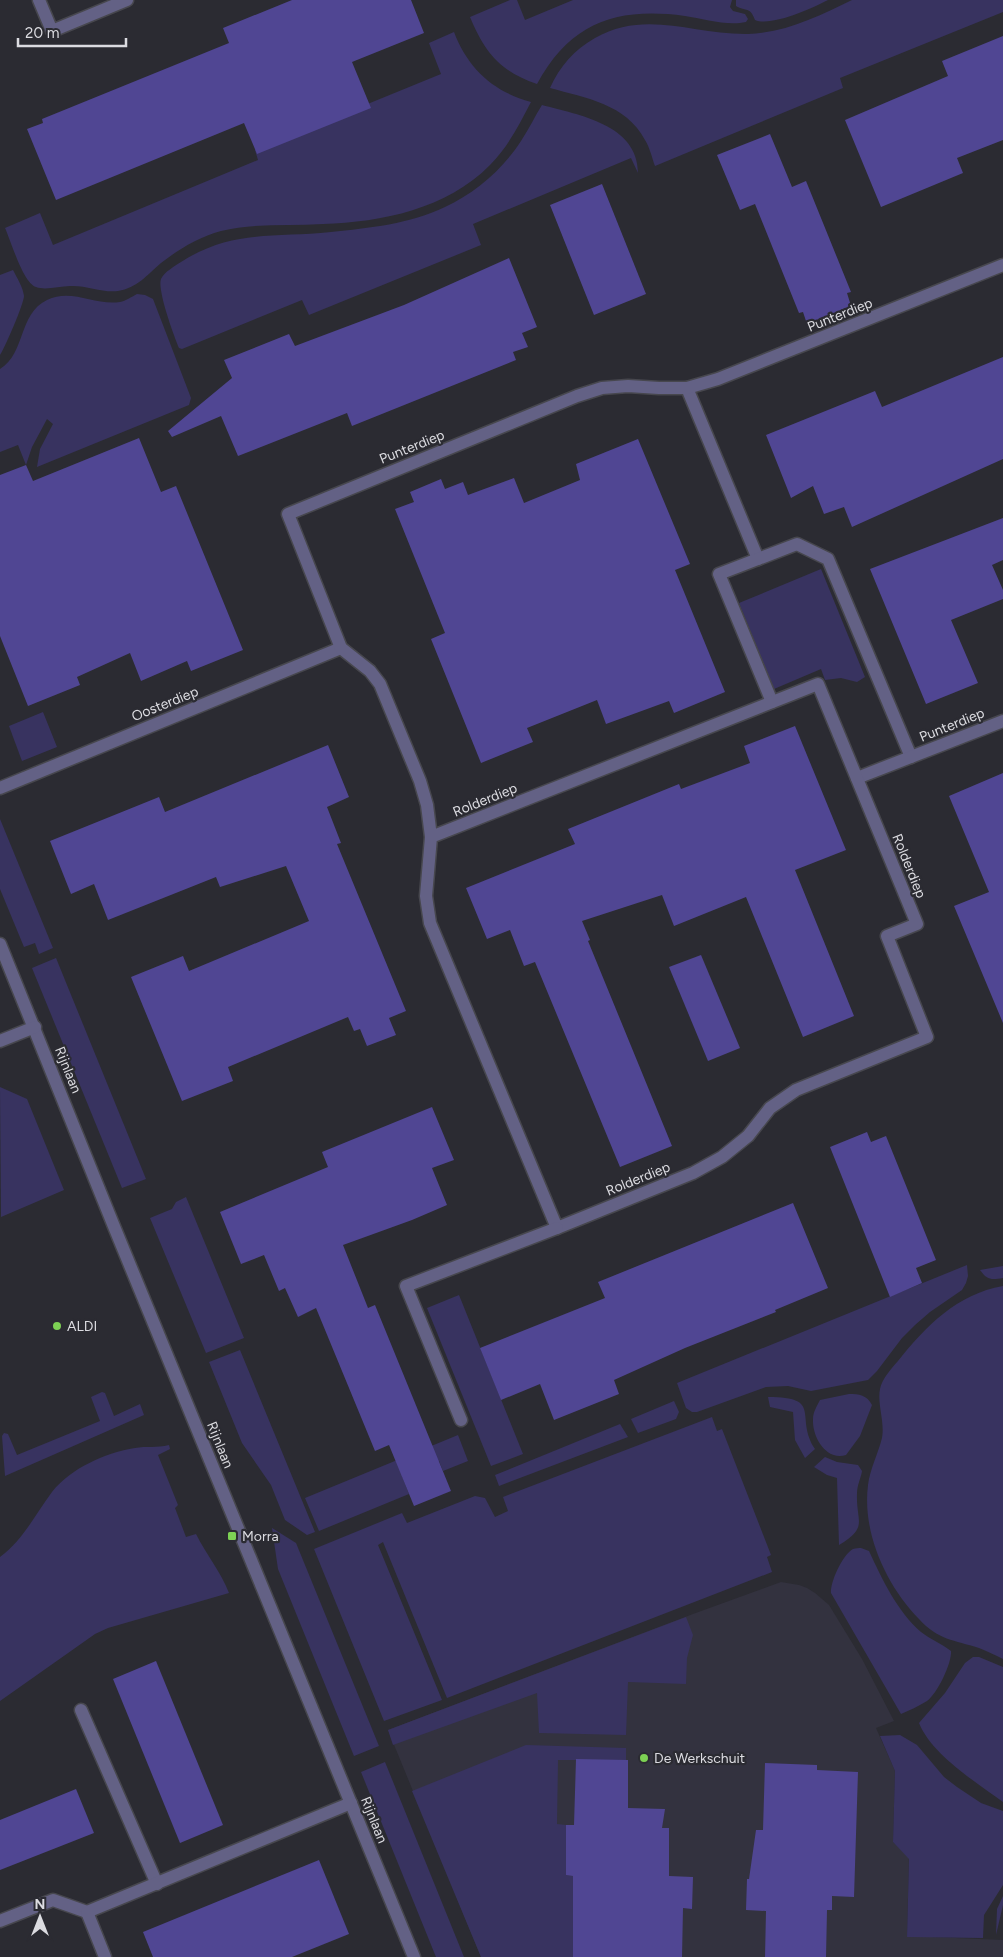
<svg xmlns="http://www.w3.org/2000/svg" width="1003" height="1957" font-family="Figtree,sans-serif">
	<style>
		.built { fill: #33323f }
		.green { fill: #383360 }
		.building { fill: #504693 }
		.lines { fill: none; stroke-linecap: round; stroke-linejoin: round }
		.minor-casing { stroke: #47474e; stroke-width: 15 }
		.minor { stroke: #636185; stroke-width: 12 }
		.poi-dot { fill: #7dd154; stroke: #2b2b32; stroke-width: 2 }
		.labels { text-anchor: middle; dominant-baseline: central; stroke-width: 4.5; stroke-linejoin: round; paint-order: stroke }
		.street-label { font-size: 14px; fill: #dcdce1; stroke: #2b2b32 }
		.poi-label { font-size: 14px; fill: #dcdce1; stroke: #2b2b32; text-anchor: start }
	</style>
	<rect width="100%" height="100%" fill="#2b2b32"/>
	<polygon class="built" points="781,1582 799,1585 807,1588 815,1593 829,1605 862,1659 894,1721 876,1728 895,1771 893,1842 909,1858 907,1936 1003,1940 1003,1957 481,1957 388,1730 693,1614"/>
	<g class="green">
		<path d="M 510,0 L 517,0 L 525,20 L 573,0 L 732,0 L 730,7 L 733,11 L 745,14 L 748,19 L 746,22 C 727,26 704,19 685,16 C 617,7 571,22 537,84 C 500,71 485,53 470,17 Z"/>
		<path d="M 736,0 L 828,0 C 813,8 771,27 755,20 C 750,6 746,12 736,6 Z"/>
		<path d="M 852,0 L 1003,0 L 1003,12 L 840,78 L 843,88 L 655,166 C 652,158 650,148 645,140 C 626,104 586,98 550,88 C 560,66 574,50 595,38 C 646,9 694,35 748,34 C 785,33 819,16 852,0 Z"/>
		<path d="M 454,32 C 468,69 494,92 531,102 C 519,125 508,147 490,165 C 447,209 382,222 323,224 C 289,226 253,223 221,231 C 199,237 179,249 161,263 C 147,275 137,288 118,291 C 104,293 88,286 73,286 C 61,285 47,291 36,287 C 23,283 11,241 5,228 L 40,213 L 53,245 L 258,160 L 255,150 L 441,74 L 429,43 Z"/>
		<path d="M 542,105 C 578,115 638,124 638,173 L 631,158 L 473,224 L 481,245 L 309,315 L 302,300 L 182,349 L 179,348 C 174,336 157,290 161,279 C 164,272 175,266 181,262 C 232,229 275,238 331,232 C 369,228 410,224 445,207 C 475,193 503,169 521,141 C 529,129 535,116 542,105 Z"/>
		<path d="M 13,270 C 17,278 23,287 24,296 C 24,303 5,348 0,355 L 0,275 Z"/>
		<path d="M 137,294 L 145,295 L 153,299 L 191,398 L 189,405 L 37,467 L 40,449 L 53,424 L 47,419 L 32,447 L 26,465 L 18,445 L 0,452 L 0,369 C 26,353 18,314 47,300 C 72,288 95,306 120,302 C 126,301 131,297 137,294 Z"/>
		<polygon points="821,569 865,677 857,682 841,678 825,680 821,669 774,689 739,603"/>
		<polygon points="43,712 57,747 22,761 9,726"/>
		<polygon points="0,819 53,948 39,954 35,943 24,947 0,889"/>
		<polygon points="56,958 146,1179 122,1188 32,968"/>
		<polygon points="0,1087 27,1099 64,1190 1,1217"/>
		<polygon points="186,1197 244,1338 206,1353 150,1218 172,1209 176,1202"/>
		<polygon points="967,1265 968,1276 966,1283 962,1290 930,1312 915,1325 902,1338 877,1371 868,1380 811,1391 788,1386 766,1387 697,1412 692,1412 686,1408 677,1383"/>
		<path d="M 1003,1266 L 1003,1278 C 991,1280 987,1280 980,1270 Z"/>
		<path d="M 1003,1286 L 1003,1659 C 995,1655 987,1651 979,1648 C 954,1640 938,1640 919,1619 C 886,1585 862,1533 868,1485 C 870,1469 878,1454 882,1438 C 885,1422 877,1404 880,1389 C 882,1379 891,1369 898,1361 C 926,1326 957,1294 1003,1286 Z"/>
		<polygon points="459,1295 523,1454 491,1466 427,1308"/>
		<polygon points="240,1350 315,1532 307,1535 285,1520 271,1485 242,1443 209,1362"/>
		<polygon points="102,1392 105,1393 114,1416 140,1404 144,1415 5,1476 2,1436 4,1433 8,1434 17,1455 100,1421 91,1397"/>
		<path d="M 849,1394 C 859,1394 867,1395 872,1405 L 860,1436 L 846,1455 C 826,1461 812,1437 813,1419 C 813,1412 817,1406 820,1400 Z"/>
		<path d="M 768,1397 C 824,1397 794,1417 815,1449 L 805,1458 L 795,1440 L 793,1412 L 770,1407 Z"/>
		<polygon points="674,1401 679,1412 676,1419 638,1433 631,1419"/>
		<polygon points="712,1417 717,1431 722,1429 771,1555 767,1557 772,1572 447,1698 383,1542 378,1545 442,1700 384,1721 314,1549 402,1513 407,1523 475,1496 485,1498 495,1517 508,1511 503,1497"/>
		<polygon points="620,1424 628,1437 499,1486 495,1475"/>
		<polygon points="458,1435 468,1461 443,1471 439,1461 402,1476 409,1494 319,1531 305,1498"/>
		<path d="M 169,1445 L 170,1449 L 158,1455 L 178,1505 L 175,1508 L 186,1537 L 196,1534 C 206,1554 221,1572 229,1593 L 108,1628 L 95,1634 L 0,1701 L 0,1557 C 23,1540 35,1515 52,1492 C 71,1468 105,1453 135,1448 C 146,1446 157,1448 169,1445 Z"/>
		<path d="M 825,1457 L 837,1462 L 858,1465 L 862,1471 C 861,1478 857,1485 857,1494 C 856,1522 869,1527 839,1545 L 837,1478 L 827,1475 L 814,1467 Z"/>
		<polygon points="272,1528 296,1543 379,1746 354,1756 278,1569"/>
		<path d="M 861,1548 L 869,1551 C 882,1579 897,1611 921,1632 C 930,1639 942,1644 951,1651 C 952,1663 937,1694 927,1701 C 919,1706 910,1710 901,1714 L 831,1593 C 830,1582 843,1554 853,1549 C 856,1548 859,1548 861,1548 Z"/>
		<polygon points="686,1617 693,1635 687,1658 686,1684 628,1682 626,1735 539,1733 537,1693 393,1745 388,1730"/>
		<path d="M 973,1657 L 979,1657 L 1003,1667 L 1003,1802 C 976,1782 932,1755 919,1723 L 945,1693 L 965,1663 Z"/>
		<polygon points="900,1735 917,1745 944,1777 957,1787 981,1803 1003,1811 1003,1885 984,1915 983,1938 907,1937 909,1859 893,1842 895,1771 880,1736"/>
		<polygon points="526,1745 626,1748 626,1760 558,1760 557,1824 566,1825 566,1875 576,1876 573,1957 481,1957 412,1791"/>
		<polygon points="385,1762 464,1957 436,1957 361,1772"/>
		<polygon points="1003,1896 1003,1905 996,1935 997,1909"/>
	</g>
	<g class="building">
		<polygon points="292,0 411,0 424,33 352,62 371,108 257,154 244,123 56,200 27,129 43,123 42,119 229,43 223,28"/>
		<polygon points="1003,36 1003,140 957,158 963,173 881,207 845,120 948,76 942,61"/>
		<polygon points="770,134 792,187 806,181 851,292 847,293 851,306 807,324 803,312 799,313 755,204 740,210 717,155"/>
		<polygon points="602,184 646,294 594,315 550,205"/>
		<polygon points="509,258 537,327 522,333 528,347 513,352 516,360 352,426 347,413 238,456 221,416 172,437 168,431 232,378 224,360 289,334 295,346 404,305"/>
		<polygon points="1003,357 1003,459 852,527 844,507 824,514 813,486 791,498 766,435 875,391 882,407"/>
		<polygon points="139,438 161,492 176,486 243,650 191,671 187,661 141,681 130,653 77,677 80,685 28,706 0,636 0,475 26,465 33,481"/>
		<polygon points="638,439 690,564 675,570 725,692 674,713 669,701 606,724 597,700 527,728 533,742 481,763 431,639 445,633 395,509 414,502 410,492 441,479 445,489 463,482 468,495 514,478 524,503 580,480 576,464"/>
		<polygon points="1003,518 1003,560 992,565 1003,590 1003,599 951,620 978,683 926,704 870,569"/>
		<polygon points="795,726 846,850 795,870 854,1016 803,1037 746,897 674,926 662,895 582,921 590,940 588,941 672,1146 620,1167 535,962 524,966 510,930 487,939 466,888 575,844 568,829 679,784 681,789 750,763 744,746"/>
		<polygon points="328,745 349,797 327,807 341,843 337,844 406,1011 389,1018 396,1035 367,1046 360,1029 354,1031 348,1017 228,1067 233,1081 182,1101 131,977 183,956 189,971 309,921 286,866 220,887 216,877 108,920 94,884 71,894 50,841 159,797 165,812"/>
		<polygon points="1003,773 1003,1023 954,906 989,892 949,796"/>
		<polygon points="701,955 740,1048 708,1061 669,967"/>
		<polygon points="432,1107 454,1160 432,1168 447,1205 412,1220 343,1245 368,1308 375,1305 451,1491 414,1506 389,1445 375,1451 316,1308 298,1317 285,1288 279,1291 264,1255 241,1264 220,1212 328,1167 322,1152"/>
		<polygon points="867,1132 871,1142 886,1136 936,1260 916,1268 922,1283 890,1297 830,1147"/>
		<polygon points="793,1203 828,1288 775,1310 776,1312 685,1348 614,1380 619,1394 554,1420 540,1384 501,1400 480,1348 605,1298 598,1282"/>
		<polygon points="156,1661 223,1825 180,1843 113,1679"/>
		<polygon points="576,1759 628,1760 628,1808 665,1809 662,1828 669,1828 669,1876 693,1877 692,1909 683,1908 682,1957 573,1957 573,1876 566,1875 566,1825 574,1825"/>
		<polygon points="765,1763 817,1765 817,1770 858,1772 854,1897 832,1896 832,1910 827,1910 826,1957 765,1957 766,1911 746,1910 747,1879 749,1879 756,1830 763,1830"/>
		<polygon points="76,1789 94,1833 0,1870 0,1820"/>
		<polygon points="319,1860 349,1934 292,1957 153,1957 143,1932"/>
	</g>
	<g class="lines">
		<g class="minor-casing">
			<g id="minor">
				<polyline points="39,0 52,31 127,0"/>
				<polyline points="687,388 758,559"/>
				<polyline points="772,702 719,574 797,544 828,559 911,757"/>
				<polyline points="857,778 1003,721"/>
				<polyline points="0,788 341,648"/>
				<polyline points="431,837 818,684 917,924 887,936 927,1037 796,1090 770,1108 748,1136 722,1157 693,1173 557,1228 430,923 426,896 431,837 427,805 420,781 380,684 370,671 341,648 288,514 577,396 602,388 628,386 659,388 687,388 718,379 1003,265"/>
				<polyline points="0,944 113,1224 414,1957"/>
				<polyline points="0,1041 35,1027"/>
				<polyline points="461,1420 406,1286 557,1228"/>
				<polyline points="81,1710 157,1884"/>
				<polyline points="0,1921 53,1900 87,1912"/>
				<polyline points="105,1957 87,1912 351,1803"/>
			</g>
		</g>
		<use href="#minor" class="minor"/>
	</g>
	<g class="poi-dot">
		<circle cx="57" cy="1326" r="5"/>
		<rect x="227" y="1531" width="10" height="10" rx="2.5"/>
		<circle cx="644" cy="1758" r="5"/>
	</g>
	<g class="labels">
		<g class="street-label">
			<text transform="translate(840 315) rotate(-22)">Punterdiep</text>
			<text transform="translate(412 447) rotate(-22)">Punterdiep</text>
			<text transform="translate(165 704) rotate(-22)">Oosterdiep</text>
			<text transform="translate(952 725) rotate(-22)">Punterdiep</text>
			<text transform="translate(485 800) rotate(-22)">Rolderdiep</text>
			<text transform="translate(909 866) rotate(68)">Rolderdiep</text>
			<text transform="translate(68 1070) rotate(68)">Rijnlaan</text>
			<text transform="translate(638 1179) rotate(-22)">Rolderdiep</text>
			<text transform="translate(220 1445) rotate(68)">Rijnlaan</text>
			<text transform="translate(374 1820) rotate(68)">Rijnlaan</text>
		</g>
		<g class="poi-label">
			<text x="67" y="1326">ALDI</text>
			<text x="242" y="1536">Morra</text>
			<text x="654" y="1758">De Werkschuit</text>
		</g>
	</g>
	<g transform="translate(40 1917)" stroke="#2b2b32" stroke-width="4" paint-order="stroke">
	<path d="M0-4L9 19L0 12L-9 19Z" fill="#dcdce1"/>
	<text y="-8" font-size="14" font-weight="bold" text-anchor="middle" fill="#dcdce1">N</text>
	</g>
	<path d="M18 38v8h108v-8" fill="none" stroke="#dcdce1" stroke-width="2.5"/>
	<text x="25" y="38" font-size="15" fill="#dcdce1" stroke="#2b2b32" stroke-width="4" paint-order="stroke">20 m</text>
</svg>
